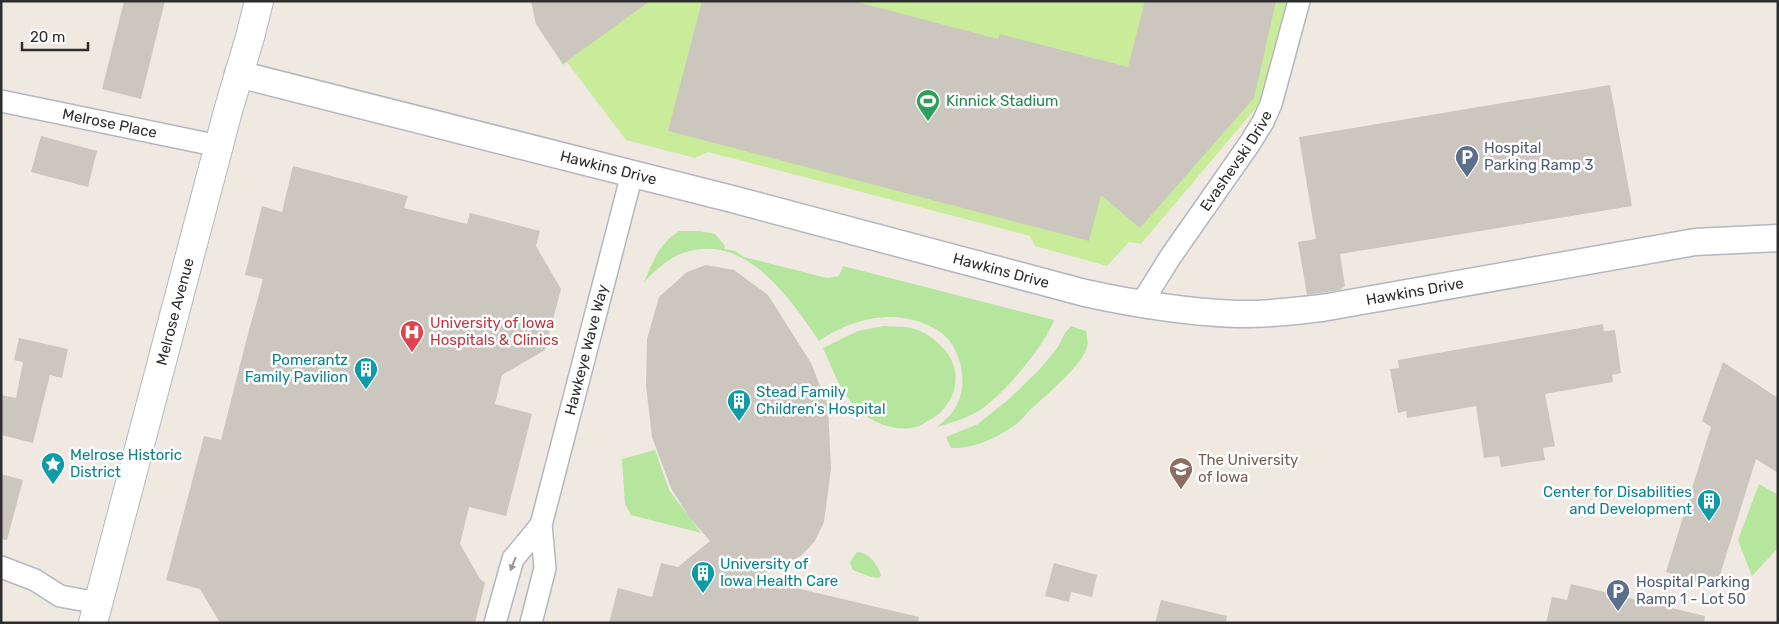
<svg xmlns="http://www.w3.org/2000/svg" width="1779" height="624" font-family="Rubik,sans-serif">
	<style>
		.green { fill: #b6e59e }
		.pitch { fill: #c9ec9a }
		.building { fill: #cbc7bf }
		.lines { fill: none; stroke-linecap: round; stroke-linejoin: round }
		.minor-casing { stroke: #b4b7c1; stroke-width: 24 }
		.tertiary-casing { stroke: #b4b7c1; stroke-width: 29 }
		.secondary-casing { stroke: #b4b7c1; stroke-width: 30 }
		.minor { stroke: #fff; stroke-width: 21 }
		.tertiary { stroke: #fff; stroke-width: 26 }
		.secondary { stroke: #fff; stroke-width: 28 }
		.oneway { fill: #969696 }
		.labels { text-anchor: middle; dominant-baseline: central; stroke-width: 5; stroke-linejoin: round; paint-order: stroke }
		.leisure-label { font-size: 15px; fill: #27864d; stroke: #fff; text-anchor: start }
		.street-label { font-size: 15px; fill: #2e2e2e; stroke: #fff }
		.service-label { font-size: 15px; fill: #4e5e75; stroke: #fff; text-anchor: start }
		.health-label { font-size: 15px; fill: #be3a42; stroke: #fff; text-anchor: start }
		.culture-label { font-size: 15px; fill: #0d838f; stroke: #fff; text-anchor: start }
		.education-label { font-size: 15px; fill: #785e54; stroke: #fff; text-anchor: start }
	</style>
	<rect width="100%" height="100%" fill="#efe9e1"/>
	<g class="green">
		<path d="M 679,231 L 699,231 L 715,234 L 725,246 L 724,249 L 735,251 L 744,257 L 827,278 L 839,276 L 843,266 L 1054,320 C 1045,346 1000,399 977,412 C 964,419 950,423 937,427 C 941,423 947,419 951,414 C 968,392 965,362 949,340 C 941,330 925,323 913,320 C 882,311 844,323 819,341 C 790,298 745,231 683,253 C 668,258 655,271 644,282 C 654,260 658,245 679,231 Z"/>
		<path d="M 884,326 C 893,327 903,326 911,328 C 922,330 932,337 940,345 C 967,370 957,407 926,422 C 923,424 919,427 915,427 C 898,432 876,424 862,413 C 842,397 833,370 823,348 L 858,331 Z"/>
		<path d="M 1071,326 L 1086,331 C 1087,337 1089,344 1086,350 C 1079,368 1046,395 1031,409 C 1026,414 1021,421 1015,425 C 997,438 973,449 951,448 L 946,437 L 978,424 L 1009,399 L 1040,369 L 1058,347 L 1065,333 Z"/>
		<polygon points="655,450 669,490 701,533 631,515 625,504 622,459"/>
		<polygon points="1759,484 1778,495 1778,548 1752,576 1738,540"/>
		<path d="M 857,552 C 870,553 877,564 881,575 L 879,578 L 871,577 L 853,570 L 850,562 Z"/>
	</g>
	<polygon class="pitch" points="531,1 1287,1 1260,103 1141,244 1129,242 1107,266 1035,246 1030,236 708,152 695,158 626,140 567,62 563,65 536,24"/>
	<g class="building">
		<polygon points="124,1 165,1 141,99 102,89"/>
		<polygon points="531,1 650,1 563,64 536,24"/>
		<polygon points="702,1 853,1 998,39 1000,34 1128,67 1145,1 1276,1 1254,98 1140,228 1101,195 1089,241 668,131"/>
		<polygon points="1610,85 1632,206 1340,254 1345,286 1340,290 1307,295 1298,242 1316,239 1299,137"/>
		<polygon points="41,136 97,151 88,187 31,172"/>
		<polygon points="293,166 408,196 404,208 467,224 470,213 540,231 536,246 561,289 545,350 502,375 495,404 532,414 506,516 469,507 460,544 480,579 485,583 475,623 220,623 200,589 166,580 204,436 221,440 244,349 263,279 245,275 262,206 282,212"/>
		<polygon points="706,265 734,270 768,295 811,363 828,406 831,469 824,522 815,541 801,556 754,578 919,617 918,623 609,623 618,588 652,597 661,563 678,567 710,541 689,517 671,488 652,437 646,386 647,339 659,297 687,272"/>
		<polygon points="1603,324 1604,331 1615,330 1621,373 1612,375 1613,382 1545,394 1555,446 1543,448 1545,460 1501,467 1499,456 1484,458 1476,406 1407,418 1406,411 1398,413 1390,369 1399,368 1398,360"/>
		<polygon points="19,338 68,349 62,378 50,375 33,443 1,435 1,395 16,398 23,362 14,360"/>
		<polygon points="1723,362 1778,398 1778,473 1756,459 1716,588 1666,572 1711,427 1702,421"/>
		<polygon points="1,474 23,480 7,540 1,539"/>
		<polygon points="1054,563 1097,575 1092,597 1071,592 1069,602 1045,596"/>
		<polygon points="1571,584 1705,616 1704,623 1546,623 1552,597 1567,600"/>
		<polygon points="1161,600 1227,616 1226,623 1155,623"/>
	</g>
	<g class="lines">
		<g class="minor-casing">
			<g id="minor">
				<path id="s1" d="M 1,101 L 219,146"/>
				<path id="s2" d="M 1141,304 L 1171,256 L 1250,143 L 1263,122 L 1271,104 L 1299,1"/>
				<polyline points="1,567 35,580 60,596 98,603"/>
				<polyline points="495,623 513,559 541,525"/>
				<path id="s3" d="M 531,623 L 545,568 L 541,525 L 632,174"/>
			</g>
		</g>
		<g class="tertiary-casing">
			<g id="tertiary">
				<path id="s4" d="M 238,74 L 732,199 L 1085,293 C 1135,304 1186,312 1237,314 C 1266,315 1294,311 1322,308 L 1695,242 L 1778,238"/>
			</g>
		</g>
		<g class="secondary-casing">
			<g id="secondary">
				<path id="s5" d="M 93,623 L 228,111 L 250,37 L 259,1"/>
			</g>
		</g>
		<use href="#minor" class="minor"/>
		<use href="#tertiary" class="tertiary"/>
		<use href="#secondary" class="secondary"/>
	</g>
	<defs><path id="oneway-solid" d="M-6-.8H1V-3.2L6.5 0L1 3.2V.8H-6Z" transform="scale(1.25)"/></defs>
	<use class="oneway" href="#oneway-solid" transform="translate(513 564) rotate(112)"/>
	<defs>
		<g id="stadium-pin" transform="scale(1.25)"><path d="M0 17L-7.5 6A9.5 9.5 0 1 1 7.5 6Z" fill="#2e9e5b" stroke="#fff"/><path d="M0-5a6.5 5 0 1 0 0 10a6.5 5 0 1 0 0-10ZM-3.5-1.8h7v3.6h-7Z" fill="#fff"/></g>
		<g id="parking-pin" transform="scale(1.25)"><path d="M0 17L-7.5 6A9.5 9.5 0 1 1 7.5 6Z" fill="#5c6f8a" stroke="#fff"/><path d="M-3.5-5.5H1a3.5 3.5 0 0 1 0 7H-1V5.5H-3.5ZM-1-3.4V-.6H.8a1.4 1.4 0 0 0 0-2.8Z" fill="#fff"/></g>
		<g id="hospital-pin" transform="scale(1.25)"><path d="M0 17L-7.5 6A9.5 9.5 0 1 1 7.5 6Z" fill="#e0444e" stroke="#fff"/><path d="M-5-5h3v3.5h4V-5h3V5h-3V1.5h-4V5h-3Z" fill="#fff"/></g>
		<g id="building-pin" transform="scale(1.25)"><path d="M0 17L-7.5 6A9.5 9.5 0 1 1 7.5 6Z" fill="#0f9aa8" stroke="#fff"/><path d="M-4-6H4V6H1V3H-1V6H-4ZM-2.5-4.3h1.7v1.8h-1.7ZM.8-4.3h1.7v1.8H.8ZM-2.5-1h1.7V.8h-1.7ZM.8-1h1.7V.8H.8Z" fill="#fff"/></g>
		<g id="sight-pin" transform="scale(1.25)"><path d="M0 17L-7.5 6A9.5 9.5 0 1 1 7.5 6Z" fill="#0f9aa8" stroke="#fff"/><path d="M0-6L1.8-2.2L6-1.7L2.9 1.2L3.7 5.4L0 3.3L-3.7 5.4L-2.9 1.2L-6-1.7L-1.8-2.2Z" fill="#fff"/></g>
		<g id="university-pin" transform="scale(1.25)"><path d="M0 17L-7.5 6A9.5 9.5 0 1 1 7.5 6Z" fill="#8d6e63" stroke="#fff"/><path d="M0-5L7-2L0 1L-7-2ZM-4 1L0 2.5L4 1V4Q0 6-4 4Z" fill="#fff"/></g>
	</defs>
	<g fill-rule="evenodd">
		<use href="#stadium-pin" x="928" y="101"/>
		<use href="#parking-pin" x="1467" y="157"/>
		<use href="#hospital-pin" x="412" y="332"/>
		<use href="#building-pin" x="366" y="369"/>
		<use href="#building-pin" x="739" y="401"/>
		<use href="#sight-pin" x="53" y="464"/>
		<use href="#university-pin" x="1181" y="469"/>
		<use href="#building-pin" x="1709" y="501"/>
		<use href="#building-pin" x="703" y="573"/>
		<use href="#parking-pin" x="1618" y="591"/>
	</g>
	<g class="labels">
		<g class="leisure-label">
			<text x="946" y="101">Kinnick Stadium</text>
		</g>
		<g class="street-label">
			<text stroke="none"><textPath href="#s1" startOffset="111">Melrose Place</textPath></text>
			<text stroke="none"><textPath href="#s2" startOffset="172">Evashevski Drive</textPath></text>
			<text stroke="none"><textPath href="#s4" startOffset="382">Hawkins Drive</textPath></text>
			<text stroke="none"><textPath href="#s4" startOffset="788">Hawkins Drive</textPath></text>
			<text stroke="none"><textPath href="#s4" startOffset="1208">Hawkins Drive</textPath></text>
			<text stroke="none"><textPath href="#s5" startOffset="322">Melrose Avenue</textPath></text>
			<text stroke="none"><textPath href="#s3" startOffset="281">Hawkeye Wave Way</textPath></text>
		</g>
		<g class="service-label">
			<text x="1484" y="148">Hospital<tspan x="1484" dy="17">Parking Ramp 3</tspan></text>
			<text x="1636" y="582">Hospital Parking<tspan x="1636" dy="17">Ramp 1 - Lot 50</tspan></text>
		</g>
		<g class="health-label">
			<text x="430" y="323">University of Iowa<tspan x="430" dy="17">Hospitals &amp; Clinics</tspan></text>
		</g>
		<g class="culture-label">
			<text x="348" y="360" text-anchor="end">Pomerantz<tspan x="348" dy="17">Family Pavilion</tspan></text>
			<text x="756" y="392">Stead Family<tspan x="756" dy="17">Children's Hospital</tspan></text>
			<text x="70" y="455">Melrose Historic<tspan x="70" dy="17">District</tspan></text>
			<text x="1692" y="492" text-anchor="end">Center for Disabilities<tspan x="1692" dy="17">and Development</tspan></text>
			<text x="720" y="564">University of<tspan x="720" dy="17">Iowa Health Care</tspan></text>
		</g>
		<g class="education-label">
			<text x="1198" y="460">The University<tspan x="1198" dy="17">of Iowa</tspan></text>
		</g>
	</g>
	<rect width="1779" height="624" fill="none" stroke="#2e2e2e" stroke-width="5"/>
	<path d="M22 42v8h66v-8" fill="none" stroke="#2e2e2e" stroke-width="2.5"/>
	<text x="30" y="42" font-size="15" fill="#2e2e2e" stroke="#ffffff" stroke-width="4" paint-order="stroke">20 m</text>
</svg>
